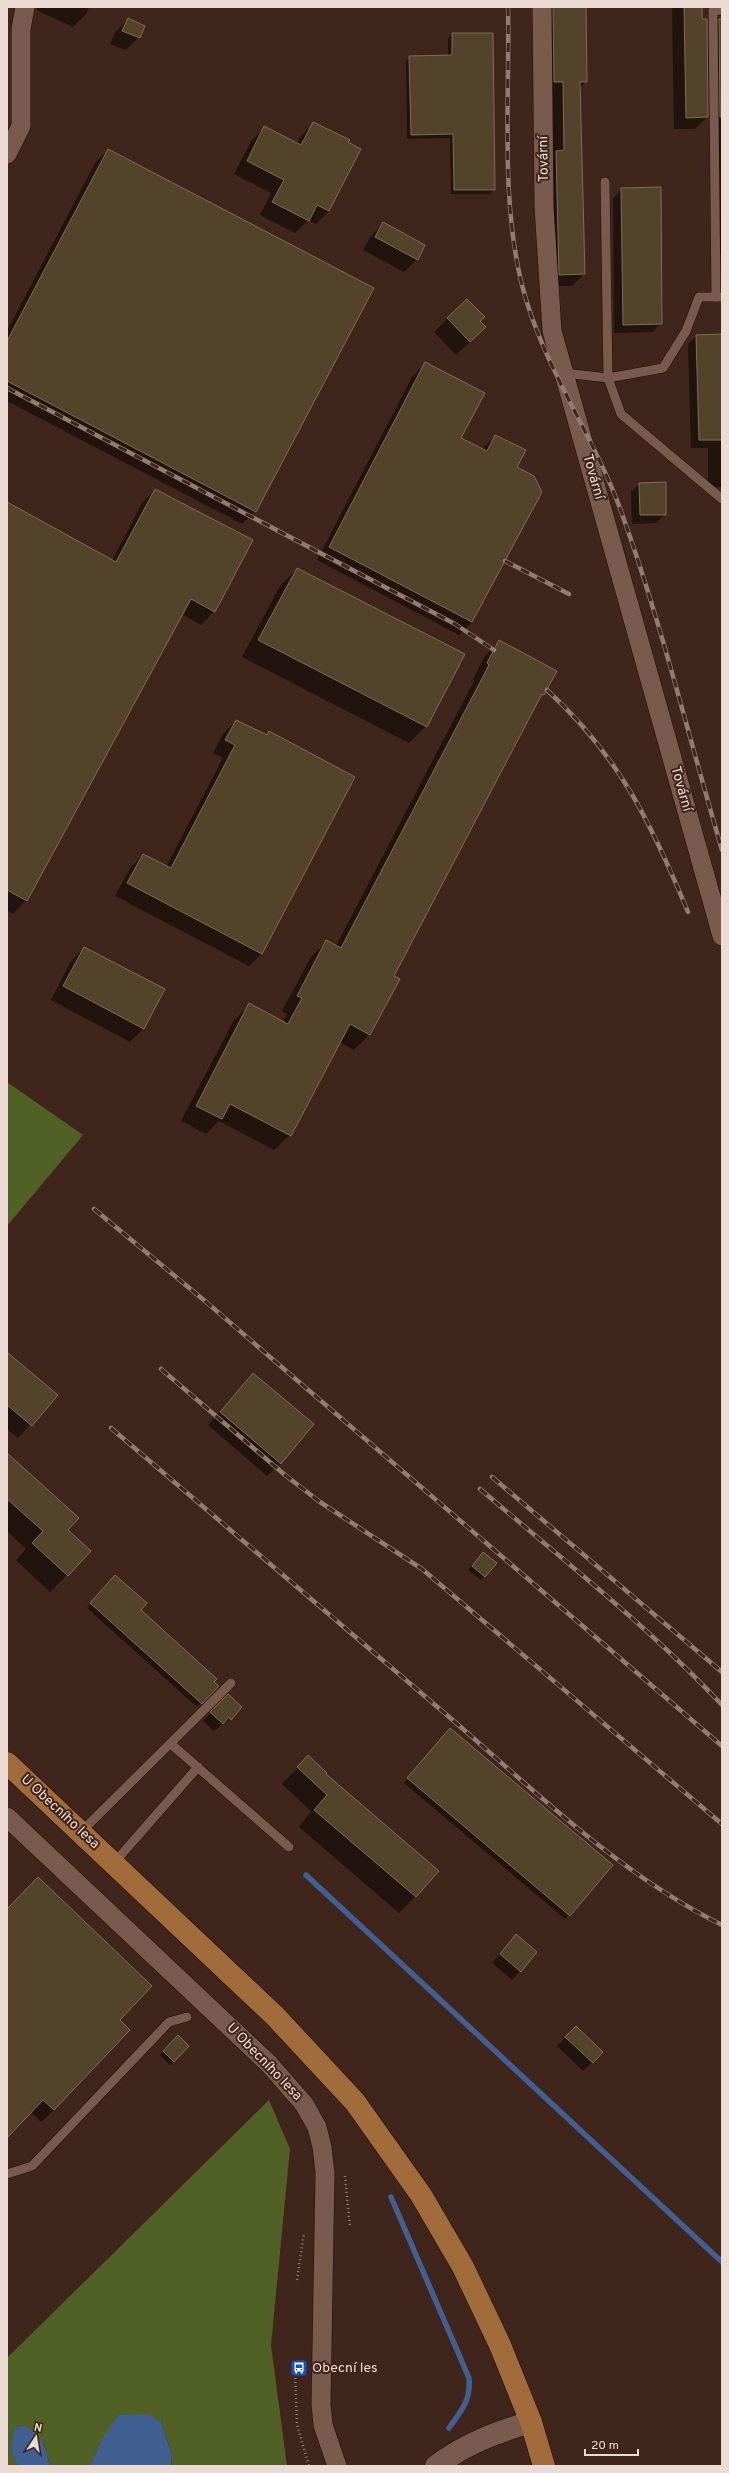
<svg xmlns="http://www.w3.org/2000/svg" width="729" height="2473" font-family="Overpass,sans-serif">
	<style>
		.forest { fill: #516024 }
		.water { fill: #415f90 }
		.shadow { fill: #0007 }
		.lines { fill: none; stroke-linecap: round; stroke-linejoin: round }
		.stream { stroke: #415f90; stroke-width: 5.5 }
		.building { fill: #53432a; stroke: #7f6e54 }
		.lane-casing { stroke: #250d04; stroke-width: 10 }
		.street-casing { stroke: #250d04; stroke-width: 20 }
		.secondary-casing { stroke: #250d04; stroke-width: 23 }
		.primary-casing { stroke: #250d04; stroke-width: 23 }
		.path { stroke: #98837a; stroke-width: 2.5; stroke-dasharray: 1 3; stroke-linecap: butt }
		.lane { stroke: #785a4e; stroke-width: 9 }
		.street { stroke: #785a4e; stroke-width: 19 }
		.secondary { stroke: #785a4e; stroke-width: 22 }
		.primary { stroke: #a16b3b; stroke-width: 22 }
		.rail-casing { stroke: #927c74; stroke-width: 4.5 }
		.rail { stroke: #3f251b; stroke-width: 3; stroke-dasharray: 9; stroke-linecap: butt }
		.labels { text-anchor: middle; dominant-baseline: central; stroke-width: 4; stroke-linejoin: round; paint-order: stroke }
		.street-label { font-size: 14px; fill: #ecdbd4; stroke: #3f251b }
		.poi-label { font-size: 14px; fill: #ecdbd4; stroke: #3f251b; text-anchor: start }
	</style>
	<rect width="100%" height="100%" fill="#3f251b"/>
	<g class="forest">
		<polygon points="7,1082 83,1135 7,1226"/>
		<path d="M 269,2100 L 290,2149 L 271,2345 L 287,2466 L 171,2466 L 172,2455 L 161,2422 L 101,2441 L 90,2466 L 50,2466 L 44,2444 L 23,2425 L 16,2428 C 11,2443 8,2453 19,2466 L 7,2466 L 7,2358 Z"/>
	</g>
	<g class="water">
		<polygon points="148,2414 161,2422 172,2455 171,2466 90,2466 101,2441 118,2415"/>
		<path d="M 23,2425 C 43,2435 45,2445 50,2466 L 19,2466 C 8,2454 11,2443 15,2428 Z"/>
	</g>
	<g class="shadow">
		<polygon points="37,7 89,7 86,14 73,27 36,10"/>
		<polygon points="549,7 585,7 586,81 579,89 584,274 572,286 548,286"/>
		<polygon points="672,7 701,7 707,117 695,129 674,129"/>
		<polygon points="128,19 139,37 126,50 110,44 115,33"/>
		<polygon points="720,20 722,20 722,253 712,253 710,29"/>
		<polygon points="452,34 494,189 490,194 451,194 450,138 407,139 406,61 410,57 448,56 448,38"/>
		<polygon points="314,123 360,149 329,211 316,224 308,220 295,233 260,215 271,193 234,174 252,140 265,127 297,143 301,136"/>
		<polygon points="108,150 255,511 242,524 7,401 7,331 95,163"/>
		<polygon points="622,189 661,323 653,332 614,333 613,198"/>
		<polygon points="383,224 417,259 404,272 363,250 370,237"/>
		<polygon points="467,300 479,321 472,340 456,355 434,332"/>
		<polygon points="722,335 722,487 708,488 708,448 691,448 688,344 696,336"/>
		<polygon points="425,364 460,439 482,449 495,436 516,467 472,622 459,635 317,560 412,377"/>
		<polygon points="640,484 665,514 656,523 632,524 631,492"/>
		<polygon points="156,490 214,611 201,625 182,614 26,900 13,914 7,910 7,504 112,561 142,503"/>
		<polygon points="297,569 426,726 409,743 242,657 280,586"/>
		<polygon points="499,642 543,694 537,701 392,977 370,1034 354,1050 339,1042 290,1135 274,1150 219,1121 206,1134 181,1121 234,1020 250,1005 283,1022 287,1014 282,1011 311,957 327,941 336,946 474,681 473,679 484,657"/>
		<polygon points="236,721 266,736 269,733 262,953 249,966 115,896 130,868 143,855 166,867 223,758 213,753 223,734"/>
		<polygon points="84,948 164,990 143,1029 130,1042 51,1000 71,961"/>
		<polygon points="7,1354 56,1395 18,1438 7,1429"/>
		<polygon points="253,1374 280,1463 267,1476 208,1425"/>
		<polygon points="7,1454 67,1530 67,1575 50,1592 16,1560 26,1549 7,1531"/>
		<polygon points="483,1553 485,1576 481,1580 468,1570"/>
		<polygon points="111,1580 218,1686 197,1707 87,1608"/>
		<polygon points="228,1696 230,1719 214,1731 203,1721"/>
		<polygon points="446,1733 569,1915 565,1919 404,1783"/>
		<polygon points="308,1757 324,1774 416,1896 399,1913 299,1827 311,1811 282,1784"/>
		<polygon points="7,1910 119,2020 54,2110 41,2122 31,2112 7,2137"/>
		<polygon points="516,1936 520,1971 512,1980 492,1963"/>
		<polygon points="576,2027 602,2053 583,2071 557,2046"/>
		<polygon points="178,2037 188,2046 170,2065 160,2055"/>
	</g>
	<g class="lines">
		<g class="stream">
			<polyline points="306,1875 722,2262"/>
			<path d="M 391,2197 L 469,2378 C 471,2401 461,2411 449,2428"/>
		</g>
	</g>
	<g class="building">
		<polygon points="553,7 586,7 587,82 580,82 585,274 559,275 556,151 564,150 563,82 554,82"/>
		<polygon points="684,7 702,7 702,19 707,19 708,117 686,118"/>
		<polygon points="128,18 145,26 140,38 122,31"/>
		<polygon points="719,19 722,19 722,117 720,117"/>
		<polygon points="452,33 493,33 495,190 454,190 453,134 411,135 409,56 452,55"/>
		<polygon points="313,122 350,140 348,142 361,149 329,211 317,205 309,221 272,202 284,180 247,161 264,126 301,145"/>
		<polygon points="108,149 374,288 256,512 7,381 7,341"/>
		<polygon points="661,187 662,324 623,325 621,188"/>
		<polygon points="383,222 425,245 418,260 375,237"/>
		<polygon points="467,299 485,317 480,321 486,327 470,342 447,318"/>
		<polygon points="722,334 722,440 699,440 696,335"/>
		<polygon points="425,362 485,393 461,438 487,451 495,435 526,450 517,467 534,476 542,492 472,622 329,547"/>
		<polygon points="666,482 666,515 640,515 639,483"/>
		<polygon points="155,489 253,540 215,612 191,599 27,901 7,890 7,502 116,562"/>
		<polygon points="297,568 465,654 427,727 258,640"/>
		<polygon points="499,640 557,671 544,695 542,694 394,976 400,979 370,1035 350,1024 291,1136 230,1104 222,1119 196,1106 249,1003 288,1024 302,998 297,996 326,940 341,948 489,665 487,663"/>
		<polygon points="236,720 267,735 269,731 355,777 262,954 127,883 143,854 171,868 235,745 225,740"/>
		<polygon points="84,947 165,989 144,1029 63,986"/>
		<polygon points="7,1352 58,1395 32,1426 7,1405"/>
		<polygon points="253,1373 314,1424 281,1464 220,1412"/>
		<polygon points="7,1453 79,1518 68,1530 91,1551 68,1576 32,1543 43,1531 7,1499"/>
		<polygon points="483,1552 497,1563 485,1577 472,1566"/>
		<polygon points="115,1575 147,1603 141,1610 217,1679 214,1682 219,1686 202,1704 90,1603"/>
		<polygon points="228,1694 242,1707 231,1720 229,1717 223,1724 210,1712"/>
		<polygon points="450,1728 613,1865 570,1916 407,1778"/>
		<polygon points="308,1755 327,1773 326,1774 439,1871 416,1897 314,1810 327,1795 297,1767"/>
		<polygon points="38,1877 152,1986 120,2020 130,2030 54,2110 43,2100 7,2138 7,1909"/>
		<polygon points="516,1934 537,1952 521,1972 500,1954"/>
		<polygon points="576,2026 603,2052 593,2063 565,2037"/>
		<polygon points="178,2035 189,2046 174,2062 163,2051"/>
	</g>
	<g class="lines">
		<g class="lane-casing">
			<g id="lane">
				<polyline points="605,182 608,378 621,414 722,499"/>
				<polyline points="716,297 713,11 722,10"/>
				<polyline points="564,373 608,378 663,368 686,331 699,297 722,297"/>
				<polyline points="171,1744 289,1847"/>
				<polyline points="81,1832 231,1683"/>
				<polyline points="114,1863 198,1767"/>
				<polyline points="7,2174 32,2166 169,2022 187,2017"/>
			</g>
		</g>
		<g class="street-casing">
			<g id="street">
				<polyline points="542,7 544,207 552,331 722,936"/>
				<polyline points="7,154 21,126 21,29 25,7"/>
				<polyline points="7,1817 269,2064 304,2104 317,2127 322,2147 325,2173 321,2404 323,2425 337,2466"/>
			</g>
		</g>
		<g class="secondary-casing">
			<path id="secondary" d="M 436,2466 C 465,2444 497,2432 531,2422"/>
		</g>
		<g class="primary-casing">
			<polyline id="primary" points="7,1763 275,2016 355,2102 421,2195 463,2267 500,2345 531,2422 544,2466"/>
		</g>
		<g class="path">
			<polyline points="345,2176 350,2227"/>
			<polyline points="297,2280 304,2233"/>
			<polyline points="295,2370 297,2425 309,2466"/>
		</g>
		<use href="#lane" class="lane"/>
		<use href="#street" class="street"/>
		<use href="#secondary" class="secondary"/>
		<use href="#primary" class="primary"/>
		<g class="rail-casing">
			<g id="rail">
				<path d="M 508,7 C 510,97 500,197 522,285 C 542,365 593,434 621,511 C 661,622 689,738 722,850"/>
				<polyline points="7,388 455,624 494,650"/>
				<polyline points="505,561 569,594"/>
				<path d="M 547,690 C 620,757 651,823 688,912"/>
				<polyline points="94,1209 205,1301 722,1746"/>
				<polyline points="161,1369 285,1475 320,1502 422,1569 722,1824"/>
				<path d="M 111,1428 C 224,1524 336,1620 448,1716 C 534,1790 620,1875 722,1925"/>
				<polyline points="492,1477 722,1672"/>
				<path d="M 480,1489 C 562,1559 648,1626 722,1705"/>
			</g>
		</g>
		<use href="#rail" class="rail"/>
	</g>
	<defs>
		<g id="bus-square" transform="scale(0.9)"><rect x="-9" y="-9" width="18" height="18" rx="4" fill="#1a4fb4" stroke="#3f251b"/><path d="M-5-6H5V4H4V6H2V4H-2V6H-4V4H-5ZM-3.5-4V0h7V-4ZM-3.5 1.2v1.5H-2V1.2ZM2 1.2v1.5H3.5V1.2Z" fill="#fff"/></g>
	</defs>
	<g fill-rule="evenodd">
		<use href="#bus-square" x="299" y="2368"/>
	</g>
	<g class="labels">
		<g class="street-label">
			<text transform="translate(544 159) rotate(-91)">Tovární</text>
			<text transform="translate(593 477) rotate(74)">Tovární</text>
			<text transform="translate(681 789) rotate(74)">Tovární</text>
			<text transform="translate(60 1812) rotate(43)">U Obecního lesa</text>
			<text transform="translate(264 2062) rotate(46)">U Obecního lesa</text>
		</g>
		<g class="poi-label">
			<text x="312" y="2368">Obecní les</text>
		</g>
	</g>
	<rect width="729" height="2473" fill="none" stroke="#ecdbd4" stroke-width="16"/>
	<g transform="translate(36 2437) rotate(12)" stroke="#3f251b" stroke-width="3" paint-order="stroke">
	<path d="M0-3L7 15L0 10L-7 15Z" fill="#ecdbd4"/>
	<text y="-6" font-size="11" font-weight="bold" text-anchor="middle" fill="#ecdbd4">N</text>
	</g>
	<path d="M585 2449v6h53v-6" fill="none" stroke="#ecdbd4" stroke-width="2"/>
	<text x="591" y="2449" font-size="12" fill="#ecdbd4" stroke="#3f251b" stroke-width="3" paint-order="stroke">20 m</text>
</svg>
